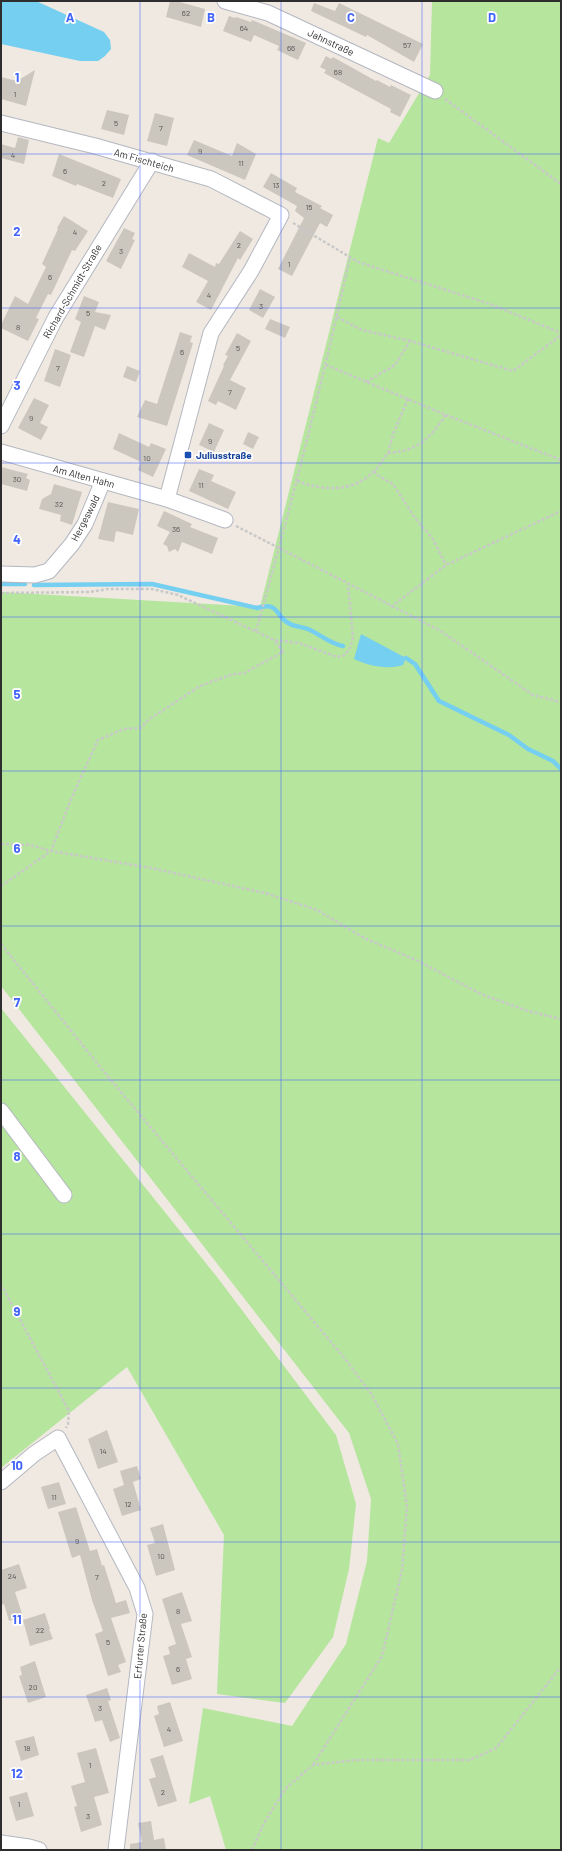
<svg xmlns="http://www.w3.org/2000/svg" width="562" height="1851" font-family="Barlow,sans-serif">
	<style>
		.green { fill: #b6e59e }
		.water { fill: #75cff0 }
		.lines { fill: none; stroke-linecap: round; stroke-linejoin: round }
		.stream { stroke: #75cff0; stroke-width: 4.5 }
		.building { fill: #cbc7bf }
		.minor-casing { stroke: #b4b7c1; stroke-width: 17 }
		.path { stroke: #c9c9c9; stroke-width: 2.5; stroke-dasharray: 3 2; stroke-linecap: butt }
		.minor { stroke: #fff; stroke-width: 15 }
		.grid { fill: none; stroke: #4264fb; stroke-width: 1; stroke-opacity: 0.55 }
		.transit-dot { fill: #1a4fb4; stroke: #fff; stroke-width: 1.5 }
		.labels { text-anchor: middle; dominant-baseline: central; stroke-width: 3.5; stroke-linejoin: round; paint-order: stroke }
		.number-label { font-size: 8px; fill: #555452 }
		.street-label { font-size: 10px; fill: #2e2e2e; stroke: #fff }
		.transit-label { font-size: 10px; font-weight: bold; fill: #164399; stroke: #fff; text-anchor: start }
		.grid-label { font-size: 13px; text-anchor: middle; font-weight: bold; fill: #4264fb; stroke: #fff; stroke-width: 3.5; stroke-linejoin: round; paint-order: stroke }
	</style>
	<rect width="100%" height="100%" fill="#efe9e1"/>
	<g class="green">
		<polygon points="432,1 561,1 561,1850 226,1850 210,1796 189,1804 203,1708 292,1726 346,1644 367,1561 371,1499 349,1433 1,986 1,592 260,607 378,138 389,143 430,75"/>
		<polygon points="1,1008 217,1277 336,1435 356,1504 349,1569 333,1637 285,1703 217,1694 224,1535 127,1367 1,1468"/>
	</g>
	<g class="water">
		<polygon points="1,1 36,1 47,6 104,32 110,40 111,49 105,56 98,61 80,61 1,44"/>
		<path d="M 361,634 L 406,658 L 403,665 C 387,670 369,666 354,659 Z"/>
	</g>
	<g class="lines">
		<g class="stream">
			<polyline points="1,584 25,584"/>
			<path d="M 34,585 L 152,584 L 257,608 C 280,601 275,617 290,624 C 296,627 303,627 308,629 C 321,635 329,643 343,646"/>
			<polyline points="406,658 415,664 439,701 509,735 528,749 553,761 561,769"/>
		</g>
	</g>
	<g class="building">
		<polygon points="170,1 176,1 205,9 201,27 166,17"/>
		<polygon points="314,3 335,11 339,3 423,44 414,62 367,35 366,37 311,11"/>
		<polygon points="229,16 235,18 236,17 251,22 252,20 306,43 298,60 277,50 279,46 254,35 251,42 223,31"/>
		<polygon points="326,56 331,59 333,57 376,81 377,80 390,87 391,85 411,95 400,117 390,112 391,109 324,73 326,70 320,67"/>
		<polygon points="35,70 26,106 1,99 1,77 17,81"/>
		<polygon points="107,110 129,115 124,135 101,129"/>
		<polygon points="155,113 174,118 167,146 147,141"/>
		<polygon points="18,137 29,140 24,164 1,158 1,144 15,148"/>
		<polygon points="194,140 232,156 237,143 256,154 245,180 187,155"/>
		<polygon points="59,154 121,179 113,198 77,184 76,186 52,176"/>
		<polygon points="271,173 297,188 295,192 322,206 320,208 333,215 327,227 320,223 292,276 278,269 304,218 295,211 297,206 263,187"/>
		<polygon points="64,216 88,231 75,251 72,250 51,295 48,294 36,318 39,319 28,341 1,328 1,325 15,296 28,304 46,267 42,264 58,229 57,228"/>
		<polygon points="124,228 135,233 132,239 135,240 121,269 106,261"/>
		<polygon points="240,231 253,239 240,260 238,258 211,310 196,302 208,281 182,267 189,253 215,267 216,263 219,264"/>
		<polygon points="260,289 275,297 263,318 249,310"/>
		<polygon points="84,296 99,302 95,312 111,315 105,330 95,326 84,357 70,352 81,322 75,319"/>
		<polygon points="270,319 290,327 285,338 265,329"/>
		<polygon points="180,332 192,336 190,342 193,343 167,426 137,417 145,400 157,404"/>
		<polygon points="237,333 251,341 230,380 246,388 236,410 218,401 216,405 208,401 224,366 223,365 228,356 225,355"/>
		<polygon points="55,349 71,355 60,387 44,381"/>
		<polygon points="127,366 140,371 136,382 123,377"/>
		<polygon points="34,398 49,405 40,423 48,427 41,440 18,428"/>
		<polygon points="209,423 224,430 214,452 199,445"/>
		<polygon points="248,432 259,437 253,449 243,444"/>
		<polygon points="119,433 149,447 151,443 166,449 153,477 138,470 141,462 113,449"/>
		<polygon points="1,467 28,474 26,478 30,480 27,491 1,484"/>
		<polygon points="199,469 214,475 211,481 236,492 228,509 189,491"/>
		<polygon points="54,484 82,492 72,525 60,521 61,515 39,509 42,499 51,494"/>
		<polygon points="108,502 139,509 133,535 116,531 114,542 98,539"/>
		<polygon points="164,511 192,524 190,527 218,538 212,554 182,542 178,552 175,549 169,552 167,546 163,544 170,532 157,526"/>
		<polygon points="107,1430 118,1462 98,1469 88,1439"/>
		<polygon points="137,1466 141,1479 133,1482 141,1510 122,1516 113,1489 124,1485 120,1471"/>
		<polygon points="59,1482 66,1504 48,1509 41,1487"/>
		<polygon points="76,1507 90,1551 97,1549 102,1566 104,1565 116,1603 126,1600 130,1613 111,1618 126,1662 118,1665 121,1672 108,1676 95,1634 103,1631 92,1600 80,1555 72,1558 58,1512"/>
		<polygon points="163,1524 175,1570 156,1576 147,1545 155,1543 150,1528"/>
		<polygon points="19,1564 27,1588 15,1592 23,1617 9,1621 4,1604 1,1605 1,1570"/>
		<polygon points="182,1592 192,1621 181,1624 192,1657 186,1659 192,1679 172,1685 163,1656 170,1654 168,1647 176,1644 162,1599"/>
		<polygon points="45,1613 50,1629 49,1629 53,1639 30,1646 23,1620"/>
		<polygon points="35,1661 46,1697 28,1703 19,1676 22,1675 20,1667"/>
		<polygon points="107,1688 111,1700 108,1701 120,1738 110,1742 102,1720 95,1722 86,1695"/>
		<polygon points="170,1702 183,1741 164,1747 154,1716 159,1714 157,1706"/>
		<polygon points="34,1736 39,1755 21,1761 15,1741"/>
		<polygon points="96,1748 109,1793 94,1797 102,1825 81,1832 74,1807 77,1806 71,1786 85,1782 77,1753"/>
		<polygon points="163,1755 177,1801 158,1807 149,1779 156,1777 150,1759"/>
		<polygon points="27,1792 34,1816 16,1821 9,1797"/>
		<polygon points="151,1821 154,1840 164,1838 166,1850 130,1850 130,1844 142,1842 138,1823"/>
	</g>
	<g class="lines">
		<g class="minor-casing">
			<g id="minor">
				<polyline points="225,1 268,13 435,91"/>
				<polyline points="1,123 95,146 211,179 281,215 251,271 211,333 167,499 225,520"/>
				<polyline points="1,426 56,317 152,161"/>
				<polyline points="1,452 167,499"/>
				<polyline points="1,574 35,575 49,571 72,544 85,524 103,481"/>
				<polyline points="1,1111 64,1195"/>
				<polyline points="1,1482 34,1454 58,1438 137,1588 145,1614 116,1850"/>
				<polyline points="1,1843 29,1847 39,1850"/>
			</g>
		</g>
		<g class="path">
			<polyline points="445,99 561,184"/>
			<polyline points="293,223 358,262 490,304 561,333"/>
			<polyline points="337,317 362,330 410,341"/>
			<polyline points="326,365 446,415 561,460"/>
			<polyline points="366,382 395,365 410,341 513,371 561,335"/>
			<polyline points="388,453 393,434 408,399"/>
			<polyline points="374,471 377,475 393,484 415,518 433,539 446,565"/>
			<path d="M 297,481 C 323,491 354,493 375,470 C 380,465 384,458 388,453 C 418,451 429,439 446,415"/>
			<polyline points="236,526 439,630 533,695 561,702"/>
			<polyline points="1,593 90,592 108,589 152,589 178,595 274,640 299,643 337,657 345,655 350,648 353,638 348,584"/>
			<polyline points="391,607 446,565 561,511"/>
			<path d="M 256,631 C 291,507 322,383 350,257"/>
			<polyline points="1,844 30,845 51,851 151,868 265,893 317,910 366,939 416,960 481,994 528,1011 561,1019"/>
			<polyline points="1,886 51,851 71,799 98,740 124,729 141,728 148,720 200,686 230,675 244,673 283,652 275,641"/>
			<polyline points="1,944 110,1079 346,1360 372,1395 398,1444 407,1506 402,1570 382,1656 313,1765"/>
			<polyline points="1,1284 69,1411 68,1424 66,1428"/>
			<polyline points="252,1850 264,1823 285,1789 313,1765 354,1760 470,1760 496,1748 561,1667"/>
		</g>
		<use href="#minor" class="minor"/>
	</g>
	<path class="grid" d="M 140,1 L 140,1850M 281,1 L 281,1850M 422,1 L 422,1850M 1,154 L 561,154M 1,308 L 561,308M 1,463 L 561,463M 1,617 L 561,617M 1,771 L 561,771M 1,926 L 561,926M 1,1080 L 561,1080M 1,1234 L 561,1234M 1,1388 L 561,1388M 1,1542 L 561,1542M 1,1697 L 561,1697"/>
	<rect class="transit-dot" x="184" y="451" width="8" height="8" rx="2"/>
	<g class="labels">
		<g class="number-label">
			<text x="186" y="13">62</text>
			<text x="244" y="28">64</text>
			<text x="407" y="45">57</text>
			<text x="291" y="48">66</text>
			<text x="338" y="72">68</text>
			<text x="15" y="94">1</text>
			<text x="116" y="123">5</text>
			<text x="161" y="128">7</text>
			<text x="200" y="151">9</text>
			<text x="13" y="155">4</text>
			<text x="241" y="163">11</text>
			<text x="65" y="171">6</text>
			<text x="104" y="183">2</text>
			<text x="276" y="185">13</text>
			<text x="309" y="207">15</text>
			<text x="75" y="232">4</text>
			<text x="239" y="245">2</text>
			<text x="121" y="251">3</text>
			<text x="289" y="264">1</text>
			<text x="50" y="277">6</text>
			<text x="209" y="295">4</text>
			<text x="261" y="306">3</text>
			<text x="88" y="313">5</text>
			<text x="18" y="327">8</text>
			<text x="238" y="348">5</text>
			<text x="182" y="352">6</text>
			<text x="58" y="368">7</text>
			<text x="230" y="392">7</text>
			<text x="31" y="418">9</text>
			<text x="210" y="441">9</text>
			<text x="147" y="458">10</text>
			<text x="17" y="479">30</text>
			<text x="201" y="485">11</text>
			<text x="59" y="504">32</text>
			<text x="176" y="529">36</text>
			<text x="103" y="1451">14</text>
			<text x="54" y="1497">11</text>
			<text x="128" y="1504">12</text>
			<text x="77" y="1541">9</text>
			<text x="161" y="1556">10</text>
			<text x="12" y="1576">24</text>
			<text x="97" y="1577">7</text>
			<text x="178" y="1611">8</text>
			<text x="40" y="1630">22</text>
			<text x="108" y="1642">5</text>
			<text x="178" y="1669">6</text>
			<text x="33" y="1687">20</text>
			<text x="100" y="1708">3</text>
			<text x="169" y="1729">4</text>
			<text x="27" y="1748">18</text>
			<text x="90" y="1765">1</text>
			<text x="163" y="1792">2</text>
			<text x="19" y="1804">1</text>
			<text x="88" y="1816">3</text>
		</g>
		<g class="street-label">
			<text transform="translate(331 42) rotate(25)">Jahnstraße</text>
			<text transform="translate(144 160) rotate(16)">Am Fischteich</text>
			<text transform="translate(72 291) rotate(-60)">Richard-Schmidt-Straße</text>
			<text transform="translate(84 476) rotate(15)">Am Alten Hahn</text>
			<text transform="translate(85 518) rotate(-63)">Hergeswald</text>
			<text transform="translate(140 1646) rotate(-85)">Erfurter Straße</text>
		</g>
		<g class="transit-label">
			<text x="196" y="455">Juliusstraße</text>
		</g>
	</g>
	<g class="grid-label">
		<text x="70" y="22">A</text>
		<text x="211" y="22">B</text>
		<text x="351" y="22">C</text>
		<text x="492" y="22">D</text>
		<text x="17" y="82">1</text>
		<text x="17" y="236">2</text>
		<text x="17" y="390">3</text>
		<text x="17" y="544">4</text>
		<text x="17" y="699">5</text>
		<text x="17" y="853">6</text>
		<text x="17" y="1007">7</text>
		<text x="17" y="1161">8</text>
		<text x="17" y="1316">9</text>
		<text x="17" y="1470">10</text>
		<text x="17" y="1624">11</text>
		<text x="17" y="1778">12</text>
	</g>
	<rect width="562" height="1851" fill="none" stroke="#2e2e2e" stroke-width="4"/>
</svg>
